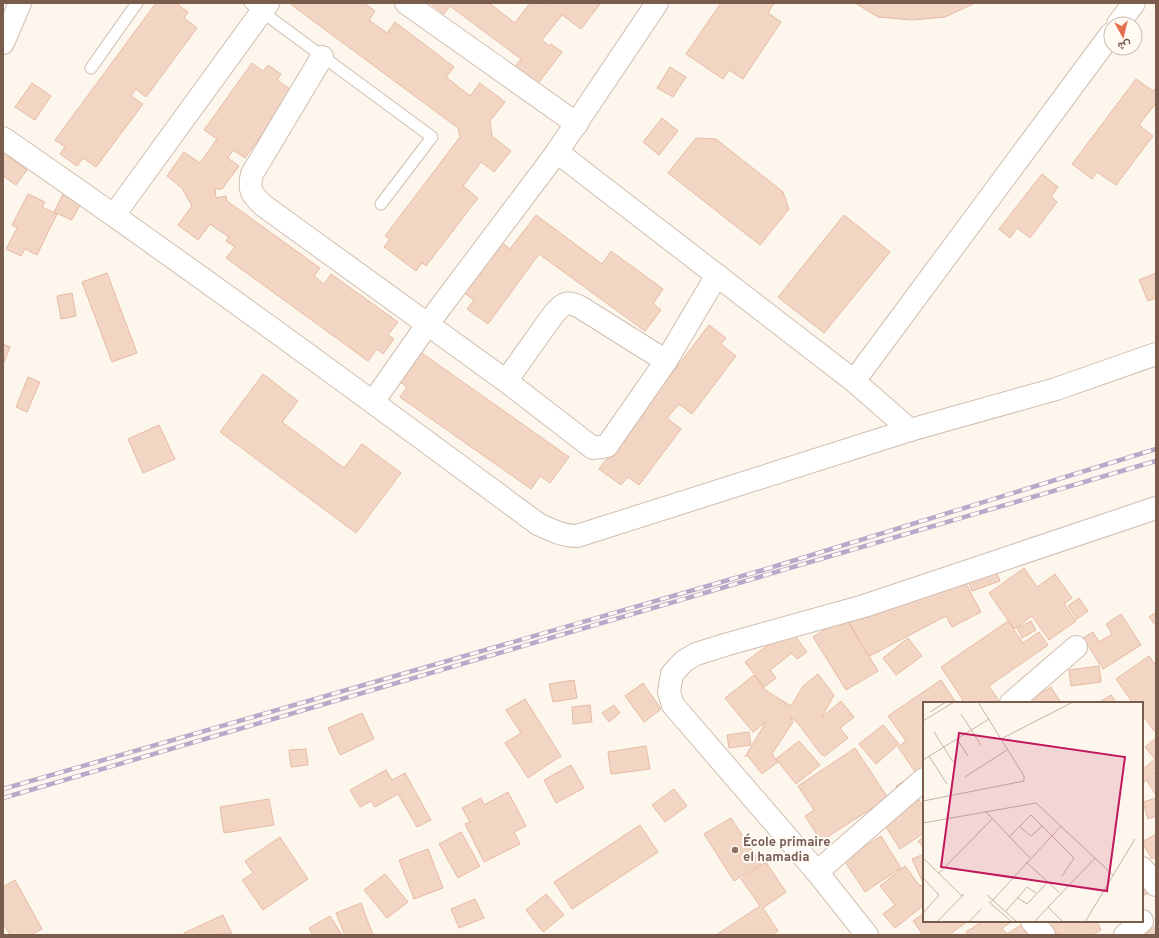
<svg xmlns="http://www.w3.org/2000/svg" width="1159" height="938" font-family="Overpass,Vazirmatn,sans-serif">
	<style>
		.building { fill: #f3d5c3; stroke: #e6bba3 }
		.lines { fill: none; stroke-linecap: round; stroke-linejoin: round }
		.service-casing { stroke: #d1beb0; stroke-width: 13 }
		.minor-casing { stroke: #d1beb0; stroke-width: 24 }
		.service { stroke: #fff; stroke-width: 11 }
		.minor { stroke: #fff; stroke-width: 22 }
		.rail-casing { stroke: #b9a8c9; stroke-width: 4.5 }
		.rail { stroke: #fffaf3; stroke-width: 3; stroke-dasharray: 9; stroke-linecap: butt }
		.education-dot { fill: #8d6e63; stroke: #fffaf3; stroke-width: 1.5 }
		.labels { text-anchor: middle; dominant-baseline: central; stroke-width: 4; stroke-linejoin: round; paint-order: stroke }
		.education-label { font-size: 13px; font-weight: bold; fill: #785e54; stroke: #fffaf3; text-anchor: start }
		.inset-road { fill: none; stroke: #c5b3a7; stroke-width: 1 }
		.view { fill: #c2185b; fill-opacity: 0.15; stroke: #c2185b; stroke-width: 2 }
		.inset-edge { fill: none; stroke: #7a5c4d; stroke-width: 2 }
	</style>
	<rect width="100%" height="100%" fill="#fdf6ec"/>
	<g class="building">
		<polygon points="156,3 176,3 188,12 184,18 197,28 146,97 136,89 131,96 143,104 96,167 83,158 77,166 60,154 65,147 55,140"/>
		<polygon points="289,3 364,3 375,11 369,20 387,33 395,22 454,67 446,77 470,96 480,83 505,102 490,121 492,136 511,151 494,172 481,162 463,186 478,198 426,266 422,263 416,271 384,247 390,239 385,236 460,137 458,128"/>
		<polygon points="430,3 489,3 515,23 530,3 543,3 547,6 549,3 601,3 581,29 562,15 542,40 549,46 551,44 562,52 537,85 514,68 521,59 450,6 444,14"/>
		<polygon points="721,3 774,3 768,13 781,22 743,79 729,70 723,79 686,54"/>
		<polygon points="855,3 975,3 945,17 912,20 878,17"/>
		<polygon points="252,63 263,71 268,65 281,74 277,80 293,91 245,158 233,150 228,158 239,166 222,189 215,189 216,198 226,196 227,201 320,268 314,276 324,284 331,274 398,322 388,335 394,339 383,354 377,349 368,361 226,258 235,247 226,241 229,237 210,224 198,240 178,225 192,206 182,188 167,176 184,152 200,163 217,139 204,130"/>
		<polygon points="670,67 686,77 673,97 657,88"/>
		<polygon points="1136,79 1153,91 1156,88 1156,103 1139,125 1153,136 1116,185 1097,172 1092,179 1072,164"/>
		<polygon points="32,83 51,96 35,120 15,107"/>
		<polygon points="662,118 678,131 659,155 643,142"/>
		<polygon points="696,138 716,139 783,192 789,209 760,245 668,173"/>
		<polygon points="3,152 27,170 16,185 3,176"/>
		<polygon points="1042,174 1058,187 1051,197 1057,202 1030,238 1017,228 1010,238 999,229"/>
		<polygon points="28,194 45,202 42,207 57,214 37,255 25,249 21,256 6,249 17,228 12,225"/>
		<polygon points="63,194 81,203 72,220 54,212"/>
		<polygon points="536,215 602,264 611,251 663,289 653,304 661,310 645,331 539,254 488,324 467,309 474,300 463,292 500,241 510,249"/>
		<polygon points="844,215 890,252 824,333 778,297"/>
		<polygon points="107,273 137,353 112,362 82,282"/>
		<polygon points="1156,273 1156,298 1148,301 1139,280"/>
		<polygon points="72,293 76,316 61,319 57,296"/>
		<polygon points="709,325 726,338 721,344 736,356 692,414 679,404 667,418 681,429 639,485 628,477 621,485 599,469"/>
		<polygon points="3,344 10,347 3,365"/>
		<polygon points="419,351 569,457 550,483 540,476 531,489 400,397 407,387 398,380"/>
		<polygon points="263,374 298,401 282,422 344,468 362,444 401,473 356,533 220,432"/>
		<polygon points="28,377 40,382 27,412 16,407"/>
		<polygon points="159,425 175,459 143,473 128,439"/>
		<polygon points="994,566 1000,581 972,591 966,576"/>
		<polygon points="957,567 981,612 952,627 946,616 868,657 846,616 870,603 876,615 926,589"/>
		<polygon points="1024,568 1037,587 1055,574 1072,598 1064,604 1076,621 1049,640 1032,616 1014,629 989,593"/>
		<polygon points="1079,598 1088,611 1077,619 1068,606"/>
		<polygon points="1156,612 1156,626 1149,617"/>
		<polygon points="1121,614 1141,645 1103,669 1083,638 1093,632 1099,642 1112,634 1106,624"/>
		<polygon points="845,617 878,671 846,690 813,637"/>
		<polygon points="1008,621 1023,643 1039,632 1048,645 989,686 999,701 995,703 959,703 963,700 941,667"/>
		<polygon points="1031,621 1036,630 1022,638 1017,628"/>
		<polygon points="790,629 807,652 797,659 792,653 770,670 776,678 764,687 745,662"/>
		<polygon points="908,638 922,656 896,675 883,658"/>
		<polygon points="1149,656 1156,666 1156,733 1142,715 1142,703 1133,703 1116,679"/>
		<polygon points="1099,666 1101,682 1071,686 1069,670"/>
		<polygon points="818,674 834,695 822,717 841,701 854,717 840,728 848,738 825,756 821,754 796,721 790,718 793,722 772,754 778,762 762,774 747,755 745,757 766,722 753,732 725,698 754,675 765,690 791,706 803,686"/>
		<polygon points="574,680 577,698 553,702 549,684"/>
		<polygon points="941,680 956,703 924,703 924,768 916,773 898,747 906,741 888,716"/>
		<polygon points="643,683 661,709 644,722 625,696"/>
		<polygon points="1051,687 1061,703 1025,703"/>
		<polygon points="1111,695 1116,703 1098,703"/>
		<polygon points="525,699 561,756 528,778 505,743 521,733 506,710"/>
		<polygon points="590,705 592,722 573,724 572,707"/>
		<polygon points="614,705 620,713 609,722 602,713"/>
		<polygon points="362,713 374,739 340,755 328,728"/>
		<polygon points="883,725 899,744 876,764 859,744"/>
		<polygon points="749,732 751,745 729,748 727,735"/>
		<polygon points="1156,738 1156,772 1142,784 1142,770 1155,759 1145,747"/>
		<polygon points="799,741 820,765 796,784 776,759"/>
		<polygon points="646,746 650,769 611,774 608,752"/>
		<polygon points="855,748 888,798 821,841 805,816 814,810 798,786"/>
		<polygon points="306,749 308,765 291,767 289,750"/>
		<polygon points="571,765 584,788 556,803 544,780"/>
		<polygon points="386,770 392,780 405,773 431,820 417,827 398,794 375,807 371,801 360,807 350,790"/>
		<polygon points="916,773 917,797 924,808 924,833 900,849 882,821 908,804 896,786"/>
		<polygon points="1156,775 1156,795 1147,781"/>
		<polygon points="674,789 687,806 665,822 652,805"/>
		<polygon points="508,792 526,826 514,832 520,844 484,862 465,824 470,822 462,808 481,798 484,805"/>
		<polygon points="1156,798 1156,816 1148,819 1143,802"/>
		<polygon points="269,799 274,825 224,833 220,807"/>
		<polygon points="731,818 761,864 734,881 704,834"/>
		<polygon points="640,825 658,852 572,909 554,882"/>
		<polygon points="461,832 480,866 458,878 439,844"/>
		<polygon points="1156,834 1156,856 1152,859 1142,842"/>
		<polygon points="881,836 901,868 865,892 844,860"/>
		<polygon points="280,837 308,879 263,910 242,880 253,873 245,861"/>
		<polygon points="924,837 924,846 923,847 918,841"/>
		<polygon points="428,849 443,888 414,899 399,860"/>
		<polygon points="924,854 924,885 912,859"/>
		<polygon points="766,862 786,892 763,908 778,931 771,935 716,935 760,906 741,879"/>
		<polygon points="905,866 920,886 921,885 924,889 924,905 895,928 883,914 895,905 880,886"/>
		<polygon points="385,874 408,902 387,918 364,890"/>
		<polygon points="15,880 42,929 30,935 10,935 3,923 3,887"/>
		<polygon points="1142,885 1152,892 1142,896"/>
		<polygon points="546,894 564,915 543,932 526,910"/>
		<polygon points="475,899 484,918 459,928 451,909"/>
		<polygon points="361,903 373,935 345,935 336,913"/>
		<polygon points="924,913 924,921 968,921 949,935 923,935 913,921"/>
		<polygon points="223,915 232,934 184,935 184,933"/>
		<polygon points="330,916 342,935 313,935 309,928"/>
		<polygon points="983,921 1013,921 1002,928 1007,934 1024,923 1033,935 968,935 966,932"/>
		<polygon points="1045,921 1097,921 1101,930 1092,935 1059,935 1058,933 1054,935"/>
		<polygon points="1156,925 1156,935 1145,935"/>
	</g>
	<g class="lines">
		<g class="service-casing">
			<g id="service">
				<polyline points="250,3 432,137 381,204"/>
				<polyline points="91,68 137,3"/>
			</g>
		</g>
		<g class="minor-casing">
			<g id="minor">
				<polyline points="406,3 577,124"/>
				<polyline points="1118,24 1134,3"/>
				<polyline points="3,43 20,3"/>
				<path d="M 322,57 L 252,174 C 248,191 252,195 264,206 L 506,381 L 593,448 L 607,446 L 611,440 L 666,361 L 717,275"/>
				<path d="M 3,138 C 184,263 361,393 538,524 C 551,530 562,536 577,536 L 910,430 L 1056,389 L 1156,354"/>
				<polyline points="557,152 854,381 910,430"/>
				<polyline points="114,215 268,3"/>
				<path d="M 506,381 L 553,315 C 562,304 566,300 580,307 L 666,361"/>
				<polyline points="854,381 1111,34"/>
				<polyline points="373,402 427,325 557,152 657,3"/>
				<polyline points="1011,703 1076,647"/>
				<polyline points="1142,868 1156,885"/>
				<polyline points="817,872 924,779"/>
				<polyline points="1032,921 1044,935"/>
				<polyline points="867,935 817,872 673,705 669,692 672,674 684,661 696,654 728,644 864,606 1156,508"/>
				<polyline points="1125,935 1142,921"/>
			</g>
		</g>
		<use href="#service" class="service"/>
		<use href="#minor" class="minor"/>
		<g class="rail-casing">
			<g id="rail">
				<polyline points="3,789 763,570 1156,449"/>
				<polyline points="3,798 1156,461"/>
			</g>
		</g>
		<use href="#rail" class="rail"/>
	</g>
	<circle class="education-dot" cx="735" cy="850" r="4"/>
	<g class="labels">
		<g class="education-label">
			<text x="743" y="843">École primaire<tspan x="743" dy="15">el hamadia</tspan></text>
		</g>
	</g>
	<g transform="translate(923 702)">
		<rect width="220" height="220" fill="#fdf6ec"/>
		<path class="inset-road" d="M 7,10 L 23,0M 38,12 L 58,43M 0,19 L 31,0M 11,30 L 30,60M 34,37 L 45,54M 78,37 L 150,0M 6,54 L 24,82M 0,58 L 66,17M 42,75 L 84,48M 0,99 L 101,79 L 101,74 L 55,0M 62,109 L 107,156M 0,121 L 113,101 L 190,173M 96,124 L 108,134 L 119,124M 86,135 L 108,113 L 151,156 L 139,174M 0,156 L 39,194M 103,160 L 137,191M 16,171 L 69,117M 0,176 L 16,193 L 0,211M 64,193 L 94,220M 95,196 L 104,202 L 125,180M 66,200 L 89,220M 68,200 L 138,124M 125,205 L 140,220M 83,209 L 104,185 L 113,191M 14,220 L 41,192M 46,220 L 58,207M 111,220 L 172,156M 162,220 L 212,137"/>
		<path class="view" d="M 36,31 L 202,55 L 184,189 L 18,165 Z"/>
		<rect width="220" height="220" class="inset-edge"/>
	</g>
	<rect width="1159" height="938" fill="none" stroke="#7a5c4d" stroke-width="8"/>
	<g transform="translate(1123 36) rotate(172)"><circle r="19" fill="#fffaf3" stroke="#cabbb1"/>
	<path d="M0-3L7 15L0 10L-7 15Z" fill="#e76f51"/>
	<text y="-6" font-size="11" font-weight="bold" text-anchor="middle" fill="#7a5c4d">ش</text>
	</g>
</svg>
